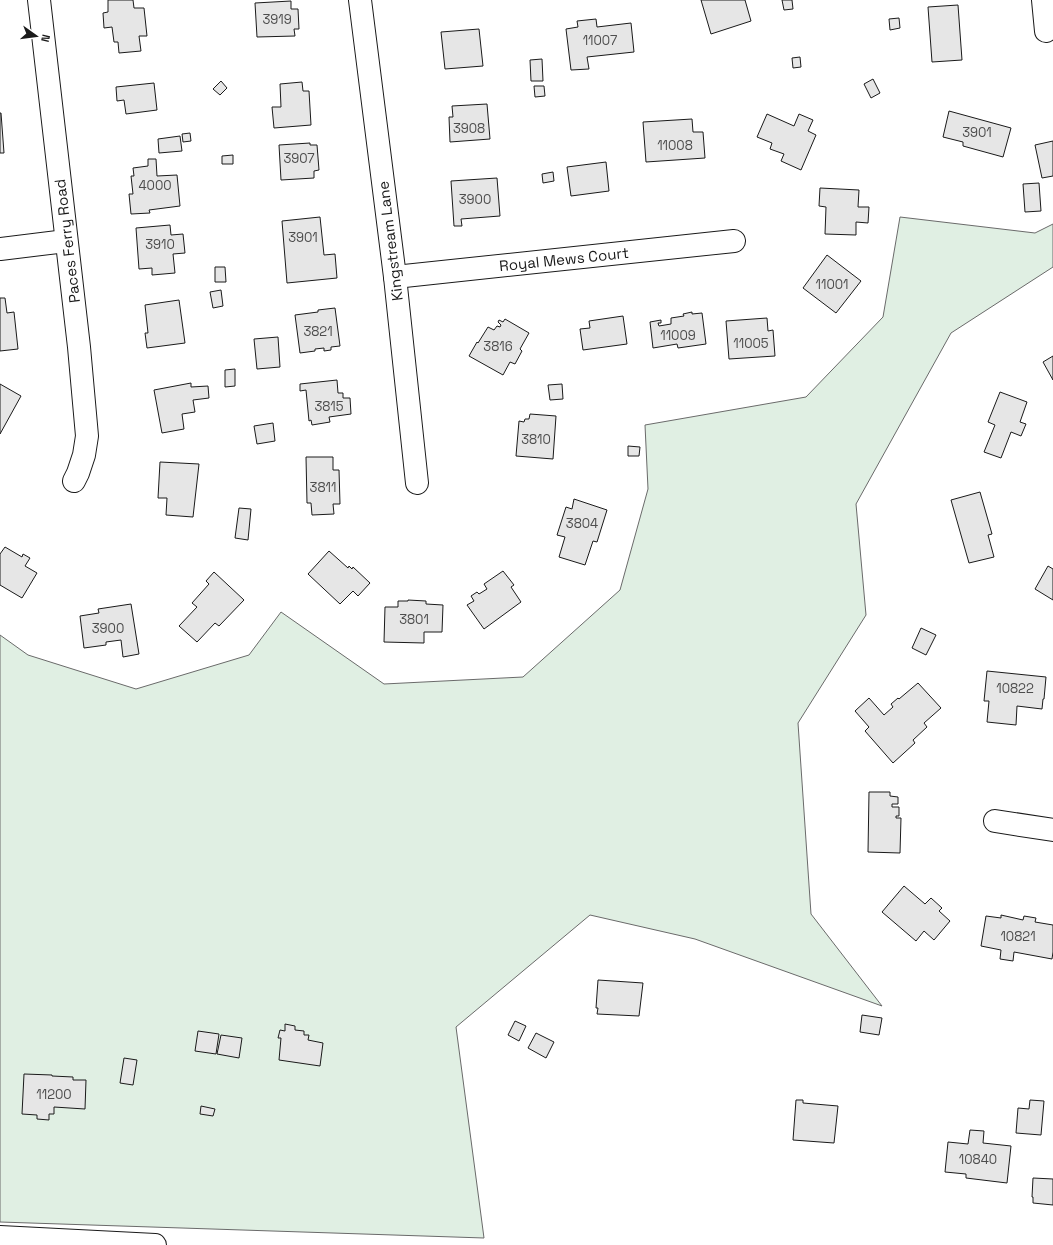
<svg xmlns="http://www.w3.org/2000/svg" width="1053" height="1245" font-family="'Space Grotesk',sans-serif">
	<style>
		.green { fill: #e0efe3; stroke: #6a6a6a }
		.building { fill: #e6e6e6; stroke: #1a1a1a }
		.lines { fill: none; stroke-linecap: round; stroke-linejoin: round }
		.minor-casing { stroke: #1a1a1a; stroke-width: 24 }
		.minor { stroke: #fff; stroke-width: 22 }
		.labels { text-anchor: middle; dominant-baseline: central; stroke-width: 3; stroke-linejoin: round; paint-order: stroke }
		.number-label { font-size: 13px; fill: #4d4d4d }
		.street-label { font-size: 15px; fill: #1a1a1a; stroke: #fff }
	</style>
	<rect width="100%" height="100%" fill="#fff"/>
	<polygon class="green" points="900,217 1035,233 1053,224 1053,267 951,333 856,504 866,615 798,723 811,914 882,1006 695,939 590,915 456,1027 484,1238 0,1222 0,635 28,655 136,689 249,655 281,612 384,684 523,677 620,590 648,489 645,425 806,397 883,317"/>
	<g class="building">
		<polygon points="108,0 133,0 134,8 144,8 147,36 139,36 141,51 119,53 118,42 114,42 112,27 104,28 103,13 108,12"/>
		<polygon points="701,0 745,0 751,21 711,34"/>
		<polygon points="782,0 792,0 793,9 784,10"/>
		<polygon points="291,1 291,9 298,9 299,29 294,29 295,36 257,37 255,3"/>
		<polygon points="958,5 962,60 932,62 928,7"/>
		<polygon points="899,18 900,28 890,30 889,19"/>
		<polygon points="596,19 597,27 631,23 634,52 587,57 589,69 571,70 566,29 578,27 577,21"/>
		<polygon points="479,29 483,66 445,69 441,32"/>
		<polygon points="800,57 801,67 793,68 792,58"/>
		<polygon points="542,59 543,81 531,81 530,60"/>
		<polygon points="873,79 880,93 871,98 864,84"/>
		<polygon points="221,81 227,88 220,95 213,89"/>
		<polygon points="302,82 303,91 309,91 311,125 274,128 272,107 281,107 280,84"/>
		<polygon points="154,83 157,110 126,114 124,100 117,101 116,87"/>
		<polygon points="534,86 544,86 545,96 535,97"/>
		<polygon points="487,104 490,139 450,142 449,117 453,117 452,106"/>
		<polygon points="949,111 1011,128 1003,157 963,146 963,142 943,137"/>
		<polygon points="0,113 1,113 4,153 0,153"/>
		<polygon points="767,114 794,126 799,114 813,120 808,131 816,135 801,170 781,161 784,154 770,149 772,143 757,137"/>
		<polygon points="692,119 693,132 703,132 705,158 646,162 643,122"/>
		<polygon points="190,133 191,141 183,142 182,134"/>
		<polygon points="180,136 182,151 159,153 158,139"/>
		<polygon points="1053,141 1053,176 1042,178 1035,145"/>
		<polygon points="310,143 310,145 317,145 319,170 314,171 314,178 281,180 279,145"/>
		<polygon points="233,155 233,164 222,164 222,156"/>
		<polygon points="148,159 156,159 157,176 177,175 180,206 149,210 150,213 131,214 129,194 133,194 131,176 134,176 133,168 148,166"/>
		<polygon points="606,162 609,191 571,196 567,167"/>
		<polygon points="553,172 554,181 543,183 542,174"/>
		<polygon points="497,178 500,216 461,219 462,226 454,226 451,181"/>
		<polygon points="1039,183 1041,211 1025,212 1023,184"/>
		<polygon points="820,188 859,190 858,207 869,207 868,223 856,222 856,235 825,234 826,207 819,206"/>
		<polygon points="320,217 324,255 335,254 337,278 287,283 282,221"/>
		<polygon points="170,225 171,235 183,234 185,253 173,254 175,273 152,275 152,268 139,269 136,228"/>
		<polygon points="827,255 861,281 836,313 803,288"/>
		<polygon points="215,267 225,267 226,282 215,282"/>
		<polygon points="221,290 223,306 213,308 210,292"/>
		<polygon points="0,298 5,298 7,313 14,312 18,349 0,351"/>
		<polygon points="179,300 185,343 147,348 145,333 148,333 145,305"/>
		<polygon points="335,308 340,346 331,347 331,350 324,351 324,348 315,349 315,351 300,353 295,315 318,312 318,310"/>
		<polygon points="692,312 692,314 702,313 706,344 678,348 677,344 653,348 650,322 661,320 661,323 658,323 659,326 671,324 671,318 684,316 683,314"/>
		<polygon points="623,316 627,344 583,350 580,329 590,328 589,321"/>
		<polygon points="767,318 768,331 773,330 775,356 729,359 726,321"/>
		<polygon points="505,319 529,333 520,349 522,351 515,364 510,362 503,375 469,356 477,342 478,343 488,327 494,330 497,326 500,327 501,325 498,322 499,320 503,322"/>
		<polygon points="278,337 280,367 257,369 254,339"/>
		<polygon points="1053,356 1053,380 1043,362"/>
		<polygon points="235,369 235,386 225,387 225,370"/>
		<polygon points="337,380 338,393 343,393 343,398 350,398 351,414 329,417 330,422 312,425 311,420 309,421 306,390 300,391 300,384"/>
		<polygon points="191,383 191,387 208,386 209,398 193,400 195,412 182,414 184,429 162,433 154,390"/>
		<polygon points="0,384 21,396 0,434"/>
		<polygon points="562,384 563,399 550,400 548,385"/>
		<polygon points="1000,392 1027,402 1020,422 1026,424 1021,436 1011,432 1001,458 984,452 995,425 988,422"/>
		<polygon points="530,414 556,416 553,459 516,456 519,421 524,422 525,419 529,419"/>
		<polygon points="273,423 275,441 257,444 254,426"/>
		<polygon points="628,446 640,447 639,456 628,456"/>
		<polygon points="306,457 333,457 333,470 339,470 340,504 333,504 334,514 312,515 311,503 307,503"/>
		<polygon points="160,462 199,464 193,517 166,515 167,498 158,498"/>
		<polygon points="980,492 992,534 988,535 994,557 969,563 951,500"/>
		<polygon points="574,499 607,510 597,542 593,541 585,565 559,557 565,537 557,535 566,507 572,509"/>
		<polygon points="239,508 251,509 248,540 235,538"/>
		<polygon points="5,547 22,557 23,554 30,558 25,566 37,573 22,598 0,585 0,554"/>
		<polygon points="329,551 348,568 349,566 352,569 353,567 370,583 358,596 353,591 340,604 308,574"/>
		<polygon points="1048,566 1053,569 1053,600 1035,589"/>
		<polygon points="503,571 514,585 511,587 521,602 484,629 467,605 474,601 471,596 477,592 479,594 487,589 484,584"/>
		<polygon points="214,572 244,600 219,626 215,623 197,642 179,626 197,607 192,603 209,584 206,581"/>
		<polygon points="408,600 426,601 426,604 443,605 442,632 424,632 424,643 384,642 385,607 398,607 398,601 408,601"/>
		<polygon points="131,604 139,654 123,657 121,640 106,642 106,645 84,648 80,616 99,613 98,609"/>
		<polygon points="921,628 936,635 926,655 912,648"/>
		<polygon points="987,671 1046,677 1044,699 1043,699 1042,709 1017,706 1016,725 987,722 989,701 984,701"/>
		<polygon points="918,683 941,708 924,723 927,727 913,740 915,743 893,763 865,731 869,727 855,711 869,698 884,715 893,707 891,704 898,698 899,699"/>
		<polygon points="869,792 890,792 890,796 898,797 898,804 892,804 892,807 899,807 899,816 896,816 896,818 901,818 900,853 868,852"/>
		<polygon points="904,886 925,904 931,898 942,908 939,911 950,921 934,940 924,931 916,941 882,912"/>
		<polygon points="1001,915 1023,920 1024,916 1036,918 1035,922 1053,925 1053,952 1052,959 1014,952 1013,961 1000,959 1001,950 981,946 986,916 1001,918"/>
		<polygon points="598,980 643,983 639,1016 597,1014 598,1008 596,1008"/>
		<polygon points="862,1015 882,1018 879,1035 860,1032"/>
		<polygon points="515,1021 526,1026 519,1041 508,1035"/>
		<polygon points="285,1024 295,1026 295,1030 304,1031 304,1035 309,1035 308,1040 323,1043 320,1066 279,1060 281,1038 278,1038 280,1030 285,1031"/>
		<polygon points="198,1031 219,1034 216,1054 195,1051"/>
		<polygon points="536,1033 554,1042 546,1058 528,1048"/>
		<polygon points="221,1035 242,1038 239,1058 217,1054"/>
		<polygon points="124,1058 137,1060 133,1085 120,1083"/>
		<polygon points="24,1074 52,1075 52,1076 73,1077 73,1080 86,1080 85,1109 54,1107 54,1114 49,1114 49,1120 37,1119 37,1115 22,1114"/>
		<polygon points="796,1100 803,1100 803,1103 838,1106 834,1143 793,1140"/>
		<polygon points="1030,1100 1044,1101 1041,1135 1016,1133 1018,1108 1029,1109"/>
		<polygon points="201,1106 215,1109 213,1116 200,1114"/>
		<polygon points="970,1130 984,1131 983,1143 1011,1146 1007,1183 966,1178 966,1174 945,1172 948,1142 968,1144"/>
		<polygon points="1033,1178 1053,1179 1053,1205 1033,1203 1033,1197 1032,1197"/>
	</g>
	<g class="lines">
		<g class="minor-casing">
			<g id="minor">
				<polyline points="39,0 79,347 87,436 84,455 78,473 74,481"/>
				<polyline points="360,0 395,277 417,483"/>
				<polyline points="1043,0 1046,31"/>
				<polyline points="0,249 66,241"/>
				<polyline points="395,277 734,241"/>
				<polyline points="995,821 1053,830"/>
				<polyline points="0,1237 155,1245"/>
			</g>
		</g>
		<use href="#minor" class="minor"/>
	</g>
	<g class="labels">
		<g class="number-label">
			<text x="277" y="19">3919</text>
			<text x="600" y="40">11007</text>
			<text x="469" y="128">3908</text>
			<text x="977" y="132">3901</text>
			<text x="675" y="145">11008</text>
			<text x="299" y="158">3907</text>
			<text x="155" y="185">4000</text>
			<text x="475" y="199">3900</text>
			<text x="303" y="237">3901</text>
			<text x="160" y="244">3910</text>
			<text x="832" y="284">11001</text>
			<text x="318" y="331">3821</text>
			<text x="678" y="335">11009</text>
			<text x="751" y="343">11005</text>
			<text x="498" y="346">3816</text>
			<text x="329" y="406">3815</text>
			<text x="536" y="439">3810</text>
			<text x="323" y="487">3811</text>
			<text x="582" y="523">3804</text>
			<text x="414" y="619">3801</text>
			<text x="108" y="628">3900</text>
			<text x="1015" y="688">10822</text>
			<text x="1018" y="936">10821</text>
			<text x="54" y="1094">11200</text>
			<text x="978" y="1159">10840</text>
		</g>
		<g class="street-label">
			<text transform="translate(67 241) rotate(-97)">Paces Ferry Road</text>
			<text transform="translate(390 241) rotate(-97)">Kingstream Lane</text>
			<text transform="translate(564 259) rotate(-6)">Royal Mews Court</text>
		</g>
	</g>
	<g transform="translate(36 36) rotate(104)" stroke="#ffffff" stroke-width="3" paint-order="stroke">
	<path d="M0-3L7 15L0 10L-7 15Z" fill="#1a1a1a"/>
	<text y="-6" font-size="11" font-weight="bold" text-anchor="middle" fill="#1a1a1a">N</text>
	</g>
</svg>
